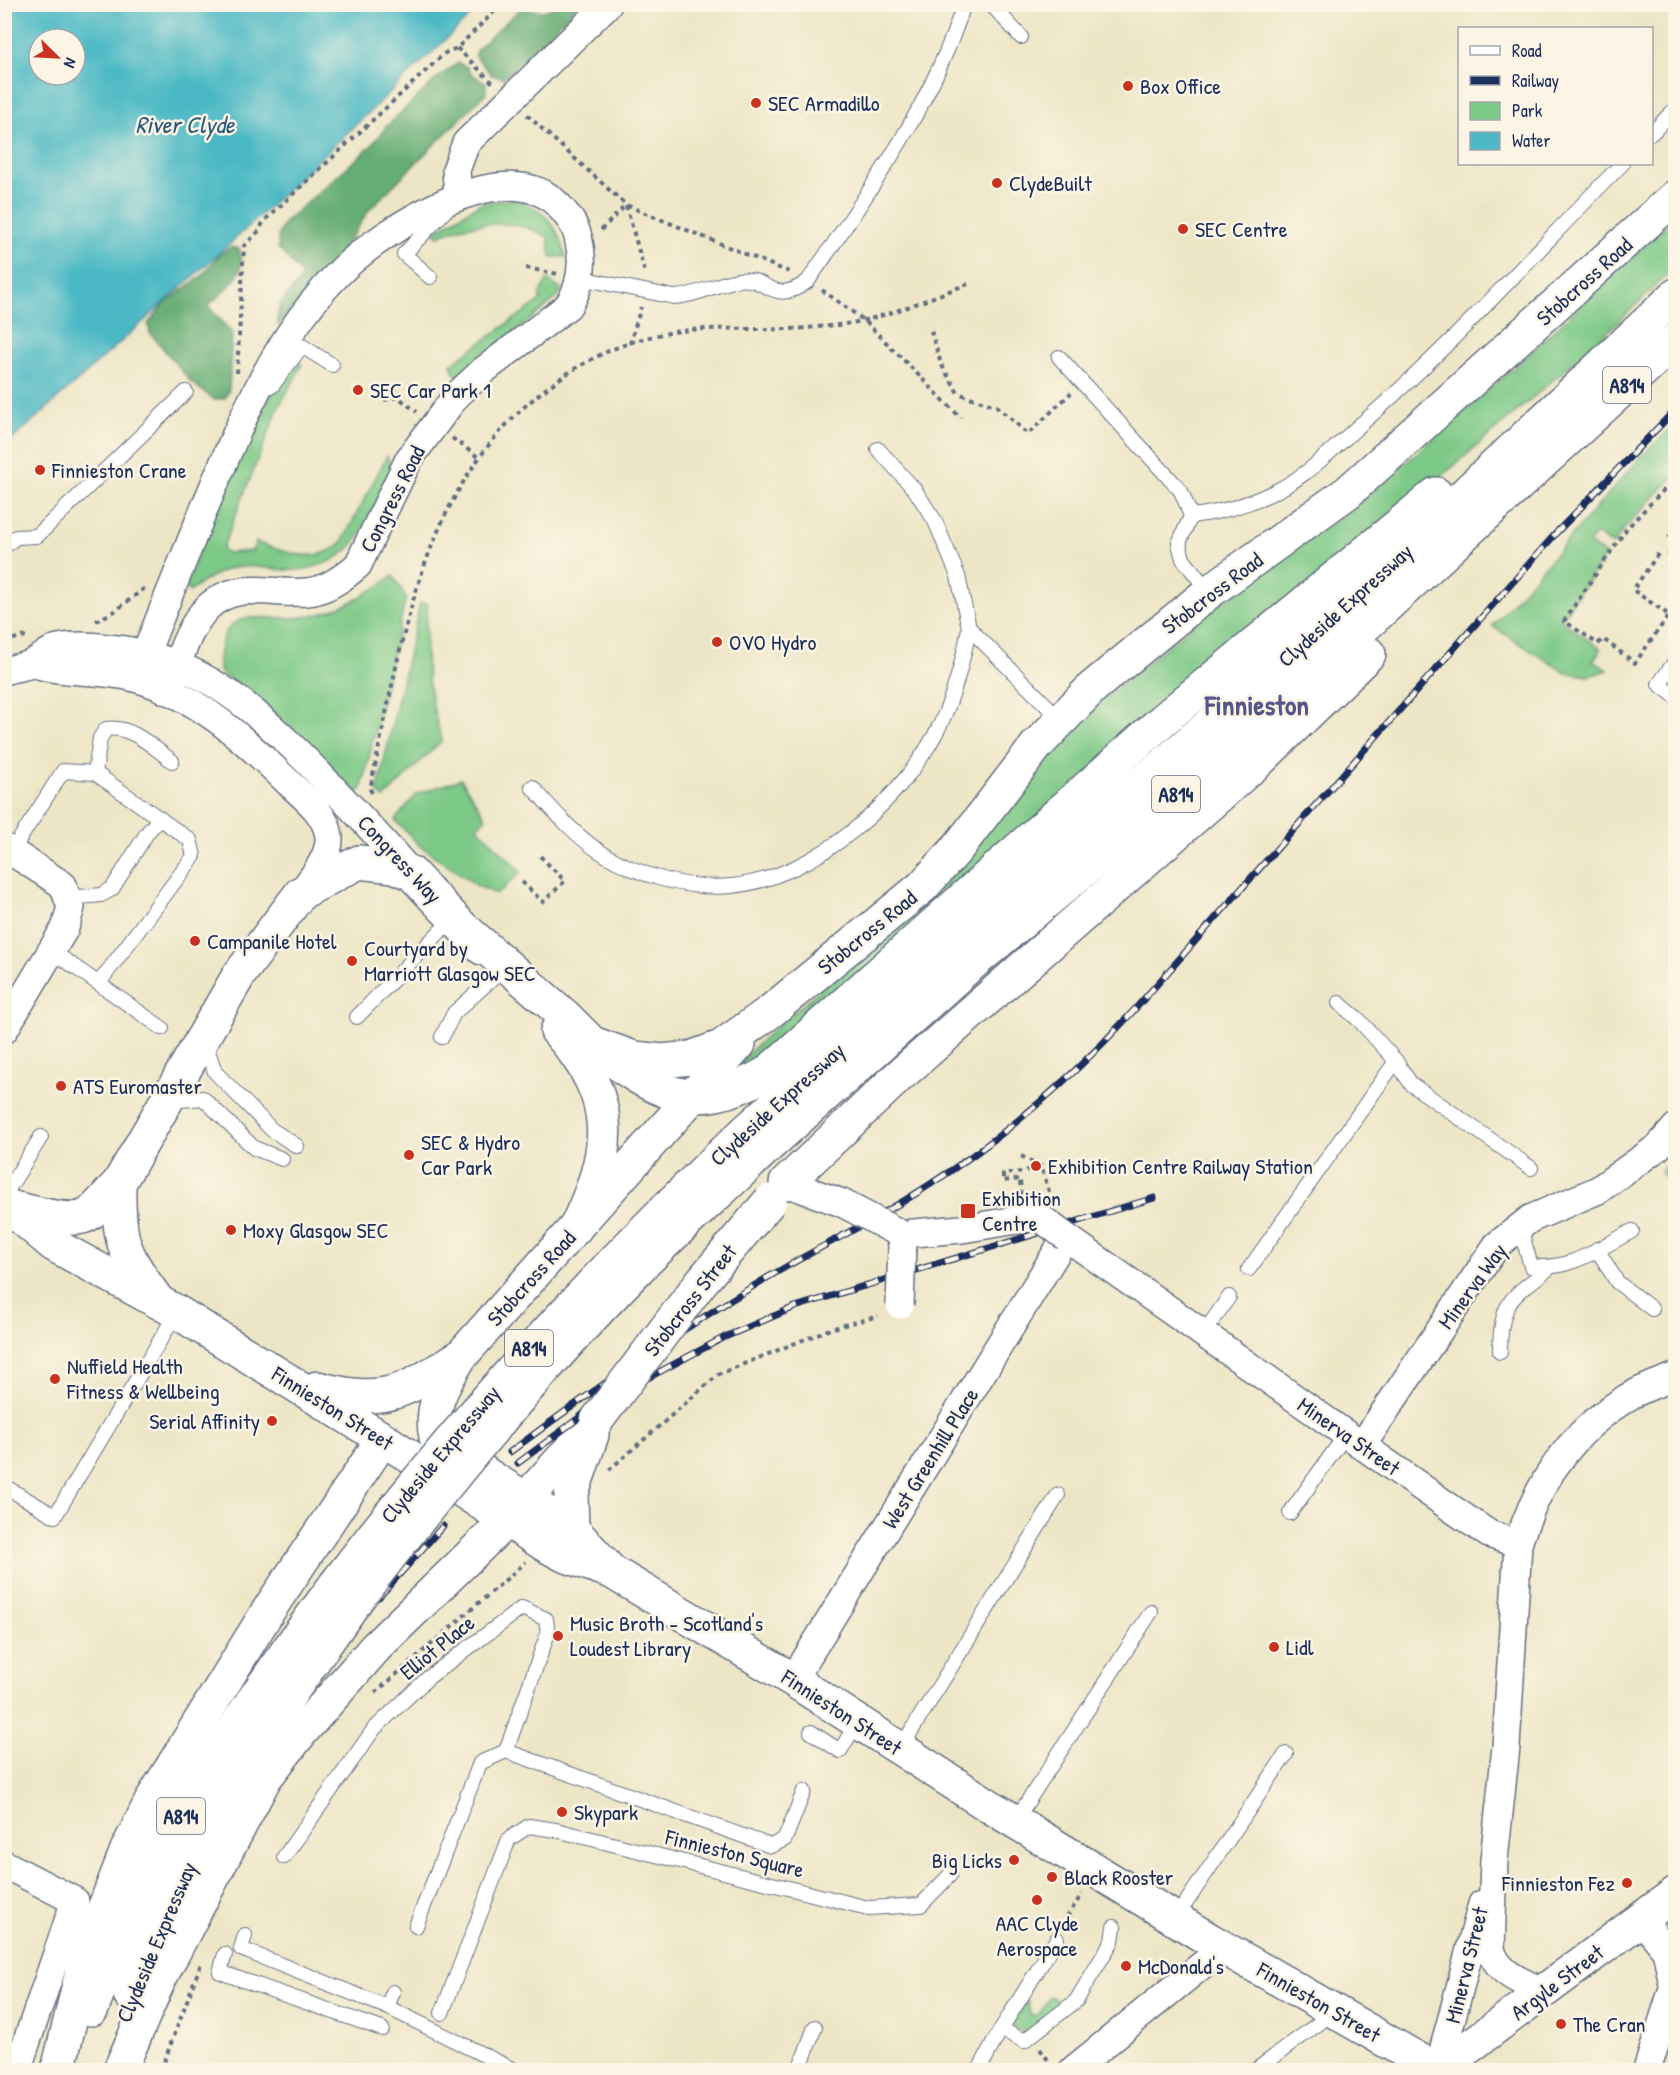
<svg xmlns="http://www.w3.org/2000/svg" width="1680" height="2075" font-family="'Patrick Hand',sans-serif">
	<style>
		.green { fill: #7dc987; stroke: #4c7c72; stroke-width: 1.5 }
		.forest { fill: #66ad74; stroke: #406e69; stroke-width: 1.5 }
		.water { fill: #4cb9c5; stroke: #347492; stroke-width: 1.5; fill-rule: evenodd }
		.lines { fill: none; stroke-linecap: round; stroke-linejoin: round }
		.lane-casing { stroke: #646f82; stroke-width: 16 }
		.street-casing { stroke: #646f82; stroke-width: 30 }
		.secondary-casing { stroke: #646f82; stroke-width: 36 }
		.primary-casing { stroke: #646f82; stroke-width: 36 }
		.path { stroke: #646f82; stroke-width: 4; stroke-dasharray: 4.5 4.5; stroke-linecap: butt }
		.lane { stroke: #fff; stroke-width: 14 }
		.street { stroke: #fff; stroke-width: 27 }
		.secondary { stroke: #fff; stroke-width: 33 }
		.primary { stroke: #fff; stroke-width: 33 }
		.rail-casing { stroke: #1b2f5e; stroke-width: 7 }
		.rail { stroke: #fcf5e5; stroke-width: 4.5; stroke-dasharray: 14; stroke-linecap: butt }
		.street-bridge-casing { stroke: #646f82; stroke-width: 30; stroke-linecap: butt }
		.secondary-bridge-casing { stroke: #646f82; stroke-width: 36; stroke-linecap: butt }
		.primary-bridge-casing { stroke: #646f82; stroke-width: 36; stroke-linecap: butt }
		.street-bridge { stroke: #fff; stroke-width: 27 }
		.secondary-bridge { stroke: #fff; stroke-width: 33 }
		.primary-bridge { stroke: #fff; stroke-width: 33 }
		.poi-dot { fill: #c8321e; stroke: #fcf5e5; stroke-width: 2 }
		.labels { text-anchor: middle; dominant-baseline: central; stroke-width: 5; stroke-linejoin: round; paint-order: stroke }
		.shield { fill: #fcf5e5; stroke: #5e6a86; stroke-width: 1.5 }
		.shield-label { font-size: 21px; font-weight: bold; fill: #1b2f5e }
		.poi-label { font-size: 22px; fill: #1b2f5e; stroke: #fcf5e5; text-anchor: start }
		.street-label { font-size: 22px; fill: #1b2f5e; stroke: #fcf5e5 }
		.water-label { font-size: 24px; font-style: italic; fill: #2a587d; stroke: #fcf5e5 }
		.district-label { font-size: 28px; font-weight: bold; fill: #52568b; stroke: #fcf5e5 }
	</style>
	<rect width="100%" height="100%" fill="#fcf5e5"/>
	<filter id="ink" filterUnits="userSpaceOnUse"><feTurbulence type="fractalNoise" baseFrequency=".0167" numOctaves="2"/><feDisplacementMap in="SourceGraphic" scale="12" xChannelSelector="R" yChannelSelector="G"/><feConvolveMatrix kernelMatrix="1 2 1 2 8 2 1 2 1" color-interpolation-filters="sRGB"/></filter>
	<filter id="wash" filterUnits="userSpaceOnUse"><feTurbulence type="fractalNoise" baseFrequency=".008" numOctaves="4" result="noise"/><feDisplacementMap in="SourceGraphic" scale="24" xChannelSelector="R" yChannelSelector="G"/><feGaussianBlur stdDeviation="1.35" result="paint"/><feColorMatrix in="noise" values="0 0 0 0 0 0 0 0 0 0 0 0 0 0 0 0 0 1.4 0 .05"/><feComposite in="paint" operator="in"/></filter>
	<g filter="url(#wash)">
		<rect width="100%" height="100%" fill="#ede6c6"/>
		<g class="green">
			<path d="M 513,199 C 544,208 559,226 566,257 L 551,257 L 548,237 C 516,218 471,221 438,236 L 434,232 L 481,203 Z"/>
			<polygon points="1675,217 1675,268 1597,342 753,1072 719,1083 765,1037 852,962 1076,722 1211,610 1363,500 1517,365"/>
			<polygon points="547,280 562,290 558,297 460,377 454,373 451,364 541,300 539,295"/>
			<path d="M 298,361 L 302,365 L 278,409 L 222,549 L 227,553 L 252,551 L 256,542 C 285,552 317,566 342,542 L 387,456 L 392,469 C 382,490 368,526 354,543 C 339,562 307,572 284,570 C 267,569 251,564 234,568 C 217,571 203,581 190,592 L 185,586 L 250,428 L 279,383 Z"/>
			<polygon points="1675,424 1675,475 1625,528 1613,545 1596,534 1589,543 1606,555 1561,620 1601,649 1593,661 1608,670 1589,676 1566,673 1492,626 1640,458"/>
			<path d="M 393,576 L 406,597 L 362,788 L 356,794 L 276,714 L 219,671 C 217,596 262,625 310,616 C 341,611 367,594 393,576 Z"/>
			<path d="M 420,603 L 428,604 C 422,650 428,696 442,740 L 384,798 L 377,792 Z"/>
			<polygon points="461,779 486,818 477,827 521,872 497,894 478,886 420,846 395,820 417,794"/>
			<polygon points="1675,1152 1675,1187 1660,1173"/>
			<polygon points="1050,1996 1064,2005 1024,2033 1014,2028 1013,2022 1027,2000 1031,2016 1039,2014"/>
		</g>
		<g class="forest">
			<polygon points="559,5 579,5 504,78 492,75 475,56 476,50 521,8 544,11"/>
			<path d="M 458,63 L 467,67 L 471,74 L 486,83 L 486,93 L 369,210 L 334,264 L 312,285 L 278,326 C 275,296 292,298 302,275 L 278,248 L 278,236 L 284,223 L 372,145 L 386,127 L 437,78 Z"/>
			<path d="M 231,247 L 239,249 C 249,276 225,289 208,306 L 232,333 L 229,390 L 225,398 L 214,400 L 191,382 L 150,333 L 148,324 L 165,303 L 203,275 L 219,255 Z"/>
		</g>
		<path class="water" d="M 5,4 L 482,4 L 482,5 L 245,230 L 5,446 ZM 39,39 L 75,39 L 75,75 L 39,75 Z"/>
	</g>
	<g filter="url(#ink)">
		<g class="lines">
			<g class="lane-casing">
				<g id="lane">
					<polyline points="991,4 1021,37"/>
					<polyline points="1652,133 1676,108"/>
					<polyline points="430,277 404,254 447,209"/>
					<path d="M 580,278 L 674,297 C 697,296 715,284 738,280 C 768,275 772,308 808,281 C 867,195 932,106 964,4"/>
					<polyline points="1059,357 1181,491 1191,516 1179,543 1183,559 1209,592"/>
					<polyline points="272,386 302,346 332,365"/>
					<polyline points="878,449 915,490 935,521 958,576 969,628 1060,719"/>
					<path d="M 1191,516 C 1221,513 1250,504 1278,490 C 1309,474 1334,448 1360,425 C 1453,345 1536,251 1622,164"/>
					<polyline points="4,547 16,537 37,536 186,392"/>
					<polyline points="1675,554 1676,555"/>
					<polyline points="1676,660 1659,684 1676,697"/>
					<path d="M 95,773 L 100,738 L 106,729 C 131,725 153,747 172,761"/>
					<path d="M 532,787 C 554,811 574,835 602,853 C 639,876 688,890 732,886 C 817,877 905,798 941,723 C 955,692 963,661 969,628"/>
					<polyline points="12,851 63,771 95,773 190,840 194,856 99,983"/>
					<polyline points="69,898 101,895 112,889 147,833 160,818"/>
					<polyline points="52,951 162,1028"/>
					<polyline points="1339,1003 1359,1020 1396,1061 1411,1084 1531,1168"/>
					<polyline points="357,1017 454,917"/>
					<polyline points="442,1037 454,1013 502,970"/>
					<polyline points="205,1042 215,1072 272,1130 297,1146"/>
					<polyline points="170,1101 203,1098 254,1148 282,1159"/>
					<polyline points="4,1196 41,1137"/>
					<path d="M 1520,1227 L 1531,1266 C 1568,1272 1600,1248 1632,1231"/>
					<polyline points="1597,1249 1617,1282 1652,1309"/>
					<polyline points="1249,1269 1396,1061"/>
					<polyline points="1203,1334 1229,1297"/>
					<path d="M 1500,1352 C 1500,1301 1511,1298 1548,1269"/>
					<polyline points="4,1486 55,1516 177,1312"/>
					<polyline points="1290,1513 1347,1433"/>
					<polyline points="811,1732 840,1751 858,1721"/>
					<polyline points="900,1749 1058,1495"/>
					<polyline points="1015,1821 1151,1612"/>
					<polyline points="284,1857 374,1729 429,1677 522,1608 546,1619 548,1633 506,1751"/>
					<polyline points="1175,1919 1286,1754"/>
					<polyline points="416,1926 480,1763 506,1751 771,1846 785,1839 804,1791"/>
					<polyline points="245,1935 241,1949 387,2007"/>
					<polyline points="225,1954 220,1972 382,2029"/>
					<polyline points="393,1992 387,2007 514,2070"/>
					<polyline points="442,2013 509,1839 529,1826 556,1830 868,1908 921,1905 950,1875"/>
					<polyline points="1001,2029 1024,2041 1076,2001 1112,1941 1114,1927"/>
					<polyline points="799,2070 815,2027"/>
					<polyline points="979,2070 1001,2029 1057,1939"/>
					<polyline points="1256,2070 1334,2012"/>
				</g>
			</g>
			<g class="street-casing">
				<g id="street">
					<polyline points="458,197 456,170 466,143 608,4"/>
					<path d="M 32,663 C 66,675 101,668 135,678 C 197,695 245,740 289,783 C 304,797 327,814 329,837 C 330,858 312,877 301,893"/>
					<path d="M 4,671 C 13,668 23,667 31,664 C 41,659 47,651 58,648 C 74,645 93,646 108,648 C 199,655 264,716 324,779 C 354,810 383,841 411,873"/>
					<path d="M 136,678 C 159,619 183,560 207,502 C 242,418 277,333 343,269 C 385,229 508,149 559,206 C 567,215 575,224 578,237 C 584,261 582,285 568,306 L 484,370 L 456,396 L 409,459 L 358,565 C 345,576 331,587 314,591 C 278,598 238,577 207,608 C 187,628 178,665 167,691"/>
					<polyline points="4,847 63,885 71,907 65,928 4,1030"/>
					<polyline points="786,1183 842,1203"/>
					<polyline points="902,1248 901,1234 962,1229 1029,1218 1042,1219"/>
					<polyline points="1363,1444 1497,1245 1530,1219 1598,1190 1658,1147 1676,1127"/>
					<polyline points="793,1680 1066,1237 1448,1506 1489,1534 1518,1544"/>
					<polyline points="4,1864 75,1901 17,2070"/>
					<polyline points="1641,1919 1666,1950 1673,1984"/>
					<path d="M 1544,1992 C 1523,1982 1497,1974 1491,1949 L 1494,1860 L 1506,1747 L 1518,1544 C 1537,1483 1570,1433 1625,1399 C 1640,1389 1659,1383 1676,1376"/>
					<polyline points="1073,2070 1223,1948"/>
					<polyline points="1438,2070 1482,1904"/>
					<polyline points="1647,2070 1676,1979"/>
				</g>
			</g>
			<g class="secondary-casing">
				<g id="secondary">
					<polyline points="468,932 565,1016 592,1043 634,1058 662,1061 691,1058 721,1047 771,1011 922,887 956,850 1037,745 1093,687 1209,592 1348,492 1676,196"/>
					<path d="M 557,1031 C 619,1100 613,1150 575,1229"/>
					<path d="M 119,1183 C 118,1239 122,1252 155,1297"/>
					<polyline points="4,1203 54,1245 177,1312 383,1439 545,1545 564,1555 612,1572 793,1680 991,1807 1210,1940 1437,2070"/>
					<path d="M 14,1208 C 31,1212 75,1225 89,1214 C 100,1206 109,1193 119,1183 L 239,975 L 301,893 L 359,862 L 394,866 L 411,873 L 482,948"/>
					<path d="M 317,1388 C 383,1405 401,1394 456,1359"/>
					<polyline points="513,1513 597,1420"/>
					<polyline points="572,1529 571,1496 592,1435"/>
					<path d="M 609,1569 L 572,1529 L 489,1476 L 436,1437 C 429,1405 444,1384 460,1357 L 739,1044"/>
					<polyline points="1438,2070 1676,1893"/>
				</g>
			</g>
			<g class="primary-casing">
				<g id="primary">
					<path d="M 592,1043 C 652,1093 693,1117 767,1073 L 1163,720 L 1436,494"/>
					<polyline points="746,1131 924,970 1330,621 1676,295"/>
					<polyline points="765,1149 967,968 1255,727 1676,340"/>
					<polyline points="786,1183 898,1077 1261,759 1369,654"/>
					<polyline points="130,1994 160,1921 210,1818 290,1694 355,1602"/>
					<path d="M 92,2009 C 144,1854 238,1716 335,1585"/>
					<polyline points="58,2070 87,1952 127,1850 153,1798 268,1611 383,1439"/>
					<polyline points="120,2070 159,1980 265,1778 302,1731 376,1647 508,1519"/>
				</g>
			</g>
			<g class="path">
				<polyline points="457,48 493,83"/>
				<polyline points="527,115 626,205 789,272"/>
				<polyline points="601,230 626,205 645,273"/>
				<polyline points="526,268 558,274"/>
				<polyline points="822,290 865,321 961,418"/>
				<polyline points="931,331 941,364 958,393 998,407 1028,434 1071,393"/>
				<polyline points="630,344 641,307"/>
				<polyline points="237,373 244,246 260,230 263,222 445,53 457,48 502,4"/>
				<polyline points="384,400 398,397 417,412"/>
				<polyline points="452,438 478,457"/>
				<polyline points="1669,538 1676,529"/>
				<polyline points="1658,554 1633,590 1669,615 1635,663 1603,639 1598,644 1564,621 1627,528 1676,477"/>
				<polyline points="96,621 115,611 146,587"/>
				<polyline points="4,641 27,636"/>
				<path d="M 372,793 L 370,789 C 402,646 418,494 538,395 C 575,365 616,343 663,334 C 710,324 759,332 807,328 C 826,326 847,325 865,320 C 900,312 934,296 968,284"/>
				<polyline points="522,882 543,902 565,881 539,855"/>
				<polyline points="1021,1156 1041,1166 1051,1198"/>
				<polyline points="1021,1195 1020,1179 1003,1181 1003,1174 1022,1172 1041,1166"/>
				<polyline points="609,1470 719,1374 830,1329 878,1316"/>
				<polyline points="375,1693 526,1562"/>
				<polyline points="1067,1917 1082,1894"/>
				<polyline points="1040,2049 1048,2060"/>
				<polyline points="161,2070 202,1961"/>
			</g>
			<use href="#lane" class="lane"/>
			<use href="#street" class="street"/>
			<use href="#secondary" class="secondary"/>
			<use href="#primary" class="primary"/>
			<g class="rail-casing">
				<g id="rail">
					<path d="M 510,1452 C 593,1390 677,1332 765,1279 C 817,1248 872,1222 923,1189 C 1002,1139 1073,1078 1136,1008 L 1558,531 L 1676,409"/>
					<polyline points="518,1463 595,1406 725,1337 795,1307 1154,1198"/>
					<polyline points="369,1588 435,1517"/>
					<polyline points="379,1597 443,1526"/>
				</g>
			</g>
			<use href="#rail" class="rail"/>
			<g class="street-bridge-casing">
				<g id="street-bridge">
					<polyline points="842,1203 901,1234"/>
					<polyline points="1042,1219 1066,1237"/>
					<polyline points="900,1305 902,1248"/>
				</g>
			</g>
			<g class="secondary-bridge-casing">
				<polyline id="secondary-bridge" points="597,1420 702,1281 770,1201"/>
			</g>
			<g class="primary-bridge-casing">
				<g id="primary-bridge">
					<path d="M 335,1585 C 460,1421 595,1273 746,1131"/>
					<path d="M 355,1602 C 444,1484 538,1370 642,1265 C 682,1225 725,1188 765,1149"/>
				</g>
			</g>
			<use href="#street-bridge" class="street-bridge"/>
			<use href="#secondary-bridge" class="secondary-bridge"/>
			<use href="#primary-bridge" class="primary-bridge"/>
		</g>
	</g>
	<g class="poi-dot">
		<circle cx="1128" cy="86" r="6"/>
		<circle cx="756" cy="103" r="6"/>
		<circle cx="997" cy="183" r="6"/>
		<circle cx="1183" cy="229" r="6"/>
		<circle cx="358" cy="390" r="6"/>
		<circle cx="40" cy="470" r="6"/>
		<circle cx="717" cy="642" r="6"/>
		<circle cx="195" cy="941" r="6"/>
		<circle cx="352" cy="961" r="6"/>
		<circle cx="61" cy="1086" r="6"/>
		<circle cx="409" cy="1155" r="6"/>
		<circle cx="1036" cy="1166" r="6"/>
		<rect x="960" y="1203" width="16" height="16" rx="3"/>
		<circle cx="231" cy="1230" r="6"/>
		<circle cx="55" cy="1379" r="6"/>
		<circle cx="272" cy="1421" r="6"/>
		<circle cx="558" cy="1636" r="6"/>
		<circle cx="1274" cy="1647" r="6"/>
		<circle cx="562" cy="1812" r="6"/>
		<circle cx="1014" cy="1860" r="6"/>
		<circle cx="1052" cy="1877" r="6"/>
		<circle cx="1627" cy="1883" r="6"/>
		<circle cx="1037" cy="1900" r="6"/>
		<circle cx="1126" cy="1966" r="6"/>
		<circle cx="1561" cy="2024" r="6"/>
	</g>
	<g class="labels">
		<g class="shield">
			<rect x="1603" y="367" width="48" height="36" rx="4.5"/>
			<rect x="1152" y="776" width="48" height="36" rx="4.5"/>
			<rect x="505" y="1330" width="48" height="36" rx="4.5"/>
			<rect x="157" y="1798" width="48" height="36" rx="4.5"/>
		</g>
		<g class="shield-label">
			<text x="1627" y="385">A814</text>
			<text x="1176" y="794">A814</text>
			<text x="529" y="1348">A814</text>
			<text x="181" y="1816">A814</text>
		</g>
		<g class="poi-label">
			<text x="1140" y="86">Box Office</text>
			<text x="768" y="103">SEC Armadillo</text>
			<text x="1009" y="183">ClydeBuilt</text>
			<text x="1195" y="229">SEC Centre</text>
			<text x="370" y="390">SEC Car Park 1</text>
			<text x="52" y="470">Finnieston Crane</text>
			<text x="729" y="642">OVO Hydro</text>
			<text x="207" y="941">Campanile Hotel</text>
			<text x="364" y="948">Courtyard by<tspan x="364" dy="25">Marriott Glasgow SEC</tspan></text>
			<text x="73" y="1086">ATS Euromaster</text>
			<text x="421" y="1142">SEC &amp; Hydro<tspan x="421" dy="25">Car Park</tspan></text>
			<text x="1048" y="1166">Exhibition Centre Railway Station</text>
			<text x="982" y="1198">Exhibition<tspan x="982" dy="25">Centre</tspan></text>
			<text x="243" y="1230">Moxy Glasgow SEC</text>
			<text x="67" y="1366">Nuffield Health<tspan x="67" dy="25">Fitness &amp; Wellbeing</tspan></text>
			<text x="260" y="1421" text-anchor="end">Serial Affinity</text>
			<text x="570" y="1623">Music Broth - Scotland's<tspan x="570" dy="25">Loudest Library</tspan></text>
			<text x="1286" y="1647">Lidl</text>
			<text x="574" y="1812">Skypark</text>
			<text x="1002" y="1860" text-anchor="end">Big Licks</text>
			<text x="1064" y="1877">Black Rooster</text>
			<text x="1615" y="1883" text-anchor="end">Finnieston Fez</text>
			<text x="1037" y="1923" text-anchor="middle">AAC Clyde<tspan x="1037" dy="25">Aerospace</tspan></text>
			<text x="1138" y="1966">McDonald's</text>
			<text x="1573" y="2024">The Cran</text>
		</g>
		<g class="street-label">
			<text transform="translate(1584 281) rotate(-42)">Stobcross Road</text>
			<text transform="translate(392 499) rotate(-63)">Congress Road</text>
			<text transform="translate(1212 593) rotate(-37)">Stobcross Road</text>
			<text transform="translate(1345 605) rotate(-42)">Clydeside Expressway</text>
			<text transform="translate(400 859) rotate(47)">Congress Way</text>
			<text transform="translate(867 932) rotate(-39)">Stobcross Road</text>
			<text transform="translate(777 1104) rotate(-42)">Clydeside Expressway</text>
			<text transform="translate(531 1278) rotate(-48)">Stobcross Road</text>
			<text transform="translate(1472 1286) rotate(-54)">Minerva Way</text>
			<text transform="translate(690 1300) rotate(-52)">Stobcross Street</text>
			<text transform="translate(333 1408) rotate(32)">Finnieston Street</text>
			<text transform="translate(1349 1436) rotate(35)">Minerva Street</text>
			<text transform="translate(440 1454) rotate(-50)">Clydeside Expressway</text>
			<text transform="translate(930 1458) rotate(-58)">West Greenhill Place</text>
			<text transform="translate(437 1647) rotate(-39)">Elliot Place</text>
			<text transform="translate(842 1712) rotate(33)">Finnieston Street</text>
			<text transform="translate(735 1853) rotate(14)">Finnieston Square</text>
			<text transform="translate(156 1942) rotate(-67)">Clydeside Expressway</text>
			<text transform="translate(1466 1965) rotate(-76)">Minerva Street</text>
			<text transform="translate(1557 1982) rotate(-37)">Argyle Street</text>
			<text transform="translate(1319 2002) rotate(30)">Finnieston Street</text>
		</g>
		<g class="water-label">
			<text x="185" y="124">River Clyde</text>
		</g>
		<g class="district-label">
			<text x="1257" y="705">Finnieston</text>
		</g>
	</g>
	<rect width="1680" height="2075" fill="none" stroke="#fcf5e5" stroke-width="24"/>
	<rect x="1458" y="27" width="195" height="138" fill="#fcf5e5" stroke="#a2a6af" stroke-width="1.5"/>
	<rect x="1470" y="46" width="30" height="9" fill="#ffffff" stroke="#a2a6af" stroke-width="1.5"/>
	<text x="1512" y="57" font-size="18" fill="#1b2f5e">Road</text>
	<rect x="1470" y="76" width="30" height="9" fill="#1b2f5e" stroke="#a2a6af" stroke-width="1.5"/>
	<text x="1512" y="87" font-size="18" fill="#1b2f5e">Railway</text>
	<rect x="1470" y="102" width="30" height="18" fill="#7dc987" stroke="#a2a6af" stroke-width="1.5"/>
	<text x="1512" y="117" font-size="18" fill="#1b2f5e">Park</text>
	<rect x="1470" y="132" width="30" height="18" fill="#4cb9c5" stroke="#a2a6af" stroke-width="1.5"/>
	<text x="1512" y="147" font-size="18" fill="#1b2f5e">Water</text>
	<g transform="translate(57 57) rotate(114)"><circle r="28" fill="#fcf5e5" stroke="#a2a6af" stroke-width="1.5"/>
	<path d="M0-4.5L10 22L0 15L-10 22Z" fill="#c8321e"/>
	<text y="-9" font-size="16" font-weight="bold" text-anchor="middle" fill="#1b2f5e">N</text>
	</g>
</svg>
